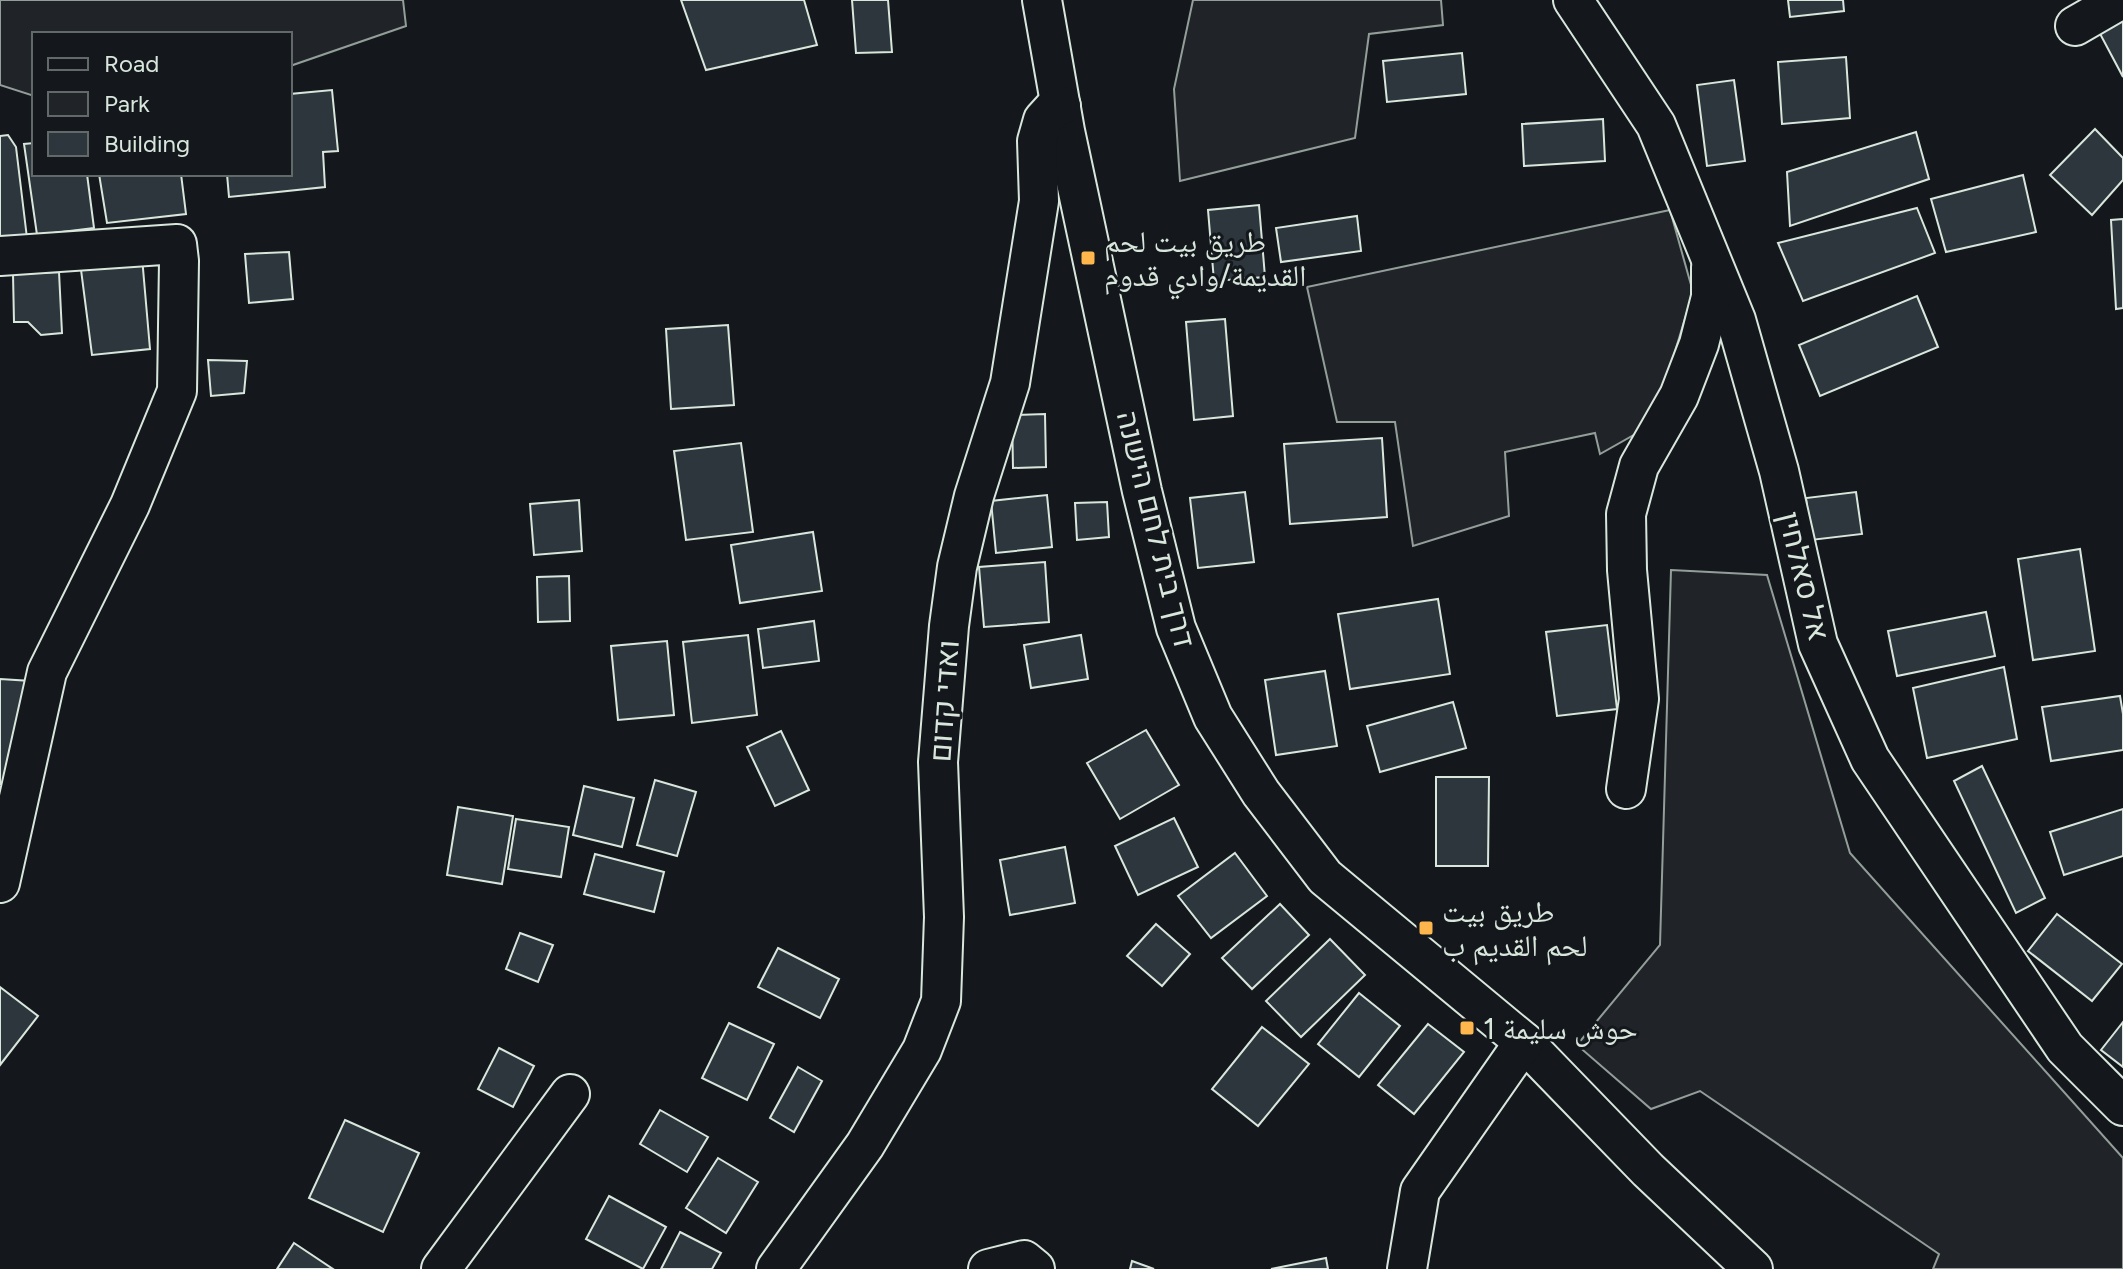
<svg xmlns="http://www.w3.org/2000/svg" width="2123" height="1269" font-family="Figtree,'Noto Naskh Arabic',Heebo,sans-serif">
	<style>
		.green { fill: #202428; stroke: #939e99; stroke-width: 2 }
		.building { fill: #2c363c; stroke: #d8e6dc; stroke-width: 2 }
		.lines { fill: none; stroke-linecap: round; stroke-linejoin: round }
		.minor-casing { stroke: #d8e6dc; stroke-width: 42 }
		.minor { stroke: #14181c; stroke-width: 38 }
		.poi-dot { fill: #ffb74d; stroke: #14181c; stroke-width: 3 }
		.labels { text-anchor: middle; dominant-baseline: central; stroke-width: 6; stroke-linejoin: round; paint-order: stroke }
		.poi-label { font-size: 30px; fill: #d8e6dc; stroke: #14181c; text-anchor: start }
		.street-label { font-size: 30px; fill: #d8e6dc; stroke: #14181c }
	</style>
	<rect width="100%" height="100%" fill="#14181c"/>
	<g class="green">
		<polygon points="0,0 403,0 406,26 290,66 290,34 34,34 34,96 0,85"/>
		<polygon points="1193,0 1441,0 1443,25 1369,34 1355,138 1180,181 1174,89"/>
		<polygon points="1670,210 1693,292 1653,424 1600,454 1595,433 1505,452 1509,516 1413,546 1395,422 1337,422 1307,287"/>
		<polygon points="1671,570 1767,575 1850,853 2123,1158 2123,1269 1933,1269 1939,1254 1700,1091 1651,1109 1577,1045 1660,945"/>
	</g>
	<g class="building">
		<polygon points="681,0 804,0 817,45 706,70"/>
		<polygon points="852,0 888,0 892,52 856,53"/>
		<polygon points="1788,0 1843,0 1844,11 1790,17"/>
		<polygon points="2123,16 2123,77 2098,30"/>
		<polygon points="1462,53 1466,94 1387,102 1383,61"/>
		<polygon points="1846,57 1850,118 1782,124 1778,62"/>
		<polygon points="1734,80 1745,161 1707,166 1697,85"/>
		<polygon points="332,90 338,151 323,152 325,187 229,197 227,174 290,174 290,94"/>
		<polygon points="1603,119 1605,161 1524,166 1522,124"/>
		<polygon points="2095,129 2123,158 2123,180 2092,215 2050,175"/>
		<polygon points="1916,132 1929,179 1790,226 1787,172"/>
		<polygon points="8,135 16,147 27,238 0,241 0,136"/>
		<polygon points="34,143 34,174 87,174 94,228 37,235 24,144"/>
		<polygon points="99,174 181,174 186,214 107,223"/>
		<polygon points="2023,175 2036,232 1946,252 1931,199"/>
		<polygon points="1259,205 1265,277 1214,281 1208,210"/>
		<polygon points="1917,208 1935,253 1803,301 1778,243"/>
		<polygon points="1357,216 1361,251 1281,262 1276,228"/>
		<polygon points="2123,219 2123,308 2116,309 2111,220"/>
		<polygon points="289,252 293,299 249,303 245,254"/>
		<polygon points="142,257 150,349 92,355 80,262"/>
		<polygon points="59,272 62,333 41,335 28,322 14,322 13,274"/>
		<polygon points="1917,296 1938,347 1820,396 1799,345"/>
		<polygon points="1225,319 1233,416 1194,420 1186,322"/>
		<polygon points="728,325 734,405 671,409 666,329"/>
		<polygon points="208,360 247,361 244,393 211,396"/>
		<polygon points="1045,414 1046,467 1013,468 1012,415"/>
		<polygon points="1382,438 1387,517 1290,524 1284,444"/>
		<polygon points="741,443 753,532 686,540 674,451"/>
		<polygon points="1245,492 1254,562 1198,568 1190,498"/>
		<polygon points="1856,492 1862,534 1811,540 1806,498"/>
		<polygon points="1047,495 1052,547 996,553 991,501"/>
		<polygon points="579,500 582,551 534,555 530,504"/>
		<polygon points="1107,502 1109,537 1077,540 1075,503"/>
		<polygon points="813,532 822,591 740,603 731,545"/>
		<polygon points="2080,549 2095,651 2033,660 2018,559"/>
		<polygon points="1045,562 1049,622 984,627 979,567"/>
		<polygon points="569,576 570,621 538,622 537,577"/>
		<polygon points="1438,599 1450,674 1350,689 1338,614"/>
		<polygon points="1986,612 1995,656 1897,676 1888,631"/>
		<polygon points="814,621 819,661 763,668 758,629"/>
		<polygon points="1607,625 1617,709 1557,716 1546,632"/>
		<polygon points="748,635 757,715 692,723 683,642"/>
		<polygon points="1081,635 1088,679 1031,688 1024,645"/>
		<polygon points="667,641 674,715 618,720 611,646"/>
		<polygon points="2004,667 2017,739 1927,758 1913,688"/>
		<polygon points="1325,671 1337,746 1276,755 1265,680"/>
		<polygon points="0,679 31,681 16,785 0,784"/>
		<polygon points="2120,696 2123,714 2123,750 2051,761 2042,707"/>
		<polygon points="1453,702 1466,748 1380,772 1367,726"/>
		<polygon points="1146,730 1179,785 1120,819 1087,763"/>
		<polygon points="781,731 809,790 775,806 747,747"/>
		<polygon points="1982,766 2045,898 2016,913 1954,781"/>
		<polygon points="1436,777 1489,777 1488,866 1436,866"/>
		<polygon points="655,780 696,792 677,856 637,845"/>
		<polygon points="584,786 634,798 622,847 573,835"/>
		<polygon points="458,807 513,816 502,884 447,875"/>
		<polygon points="2123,809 2123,856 2064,875 2050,832"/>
		<polygon points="1174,818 1198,867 1138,895 1115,846"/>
		<polygon points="516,819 569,827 561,877 508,869"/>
		<polygon points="1065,847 1075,903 1010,915 1000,860"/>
		<polygon points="1235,853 1267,896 1211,938 1178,896"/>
		<polygon points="595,854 664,872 654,912 584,894"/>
		<polygon points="1280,904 1309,935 1252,989 1222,958"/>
		<polygon points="2057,914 2122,964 2092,1001 2028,951"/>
		<polygon points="1156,924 1190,954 1162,986 1127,956"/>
		<polygon points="520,933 553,945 538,982 506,969"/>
		<polygon points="1330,939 1365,975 1301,1037 1266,1001"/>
		<polygon points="778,948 839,979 820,1018 758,987"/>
		<polygon points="0,987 38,1016 0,1065"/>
		<polygon points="1359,993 1400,1026 1359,1077 1318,1044"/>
		<polygon points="2123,1022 2123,1067 2101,1050"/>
		<polygon points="729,1023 774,1044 747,1100 702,1078"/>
		<polygon points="1428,1024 1464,1052 1414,1114 1378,1085"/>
		<polygon points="1262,1027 1309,1064 1258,1126 1212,1089"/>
		<polygon points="499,1048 534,1066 513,1107 478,1089"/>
		<polygon points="798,1067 822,1081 794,1132 770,1118"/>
		<polygon points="660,1110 708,1137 687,1172 640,1144"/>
		<polygon points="345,1120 419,1153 383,1232 309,1198"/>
		<polygon points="718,1158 758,1182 726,1233 686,1208"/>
		<polygon points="609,1196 666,1227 643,1269 586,1239"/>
		<polygon points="680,1232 721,1253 712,1269 661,1269"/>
		<polygon points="294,1243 333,1269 277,1269"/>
		<polygon points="1326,1258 1328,1269 1271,1269"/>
		<polygon points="1132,1261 1154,1269 1130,1269"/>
	</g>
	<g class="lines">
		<g class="minor-casing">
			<g id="minor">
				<polyline points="1042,0 1065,131 1142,491 1176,628 1213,717 1261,793 1325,877 1524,1042 1648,1170 1753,1269"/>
				<polyline points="1573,0 1656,125 1736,320 1779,471 1818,644 1870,759 2065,1048 2123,1106"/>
				<polyline points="2075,26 2120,0"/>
				<polyline points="0,256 177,244 179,261 177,391 130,505 47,672 0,883"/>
				<polyline points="1626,789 1639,699 1627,570 1626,514 1639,466 1679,396 1699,344 1711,297 1711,267"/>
				<polyline points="441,1269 570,1094"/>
				<polyline points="776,1269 865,1145 922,1050 941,1001 944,917 938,762 949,626 957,567 974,496 1010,383 1039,201 1037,141 1043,120 1053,109 1061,106"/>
				<polyline points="988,1269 1024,1260 1035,1269"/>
				<polyline points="1407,1269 1420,1191 1524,1042"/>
			</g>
		</g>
		<use href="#minor" class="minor"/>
	</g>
	<g class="poi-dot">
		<rect x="1080" y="250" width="16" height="16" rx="4"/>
		<rect x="1418" y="920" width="16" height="16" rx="4"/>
		<rect x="1459" y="1020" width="16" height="16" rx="4"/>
	</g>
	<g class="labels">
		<g class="poi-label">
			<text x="1104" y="241">طريق بيت لحم<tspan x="1104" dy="34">القديمة/وادي قدوم</tspan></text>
			<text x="1442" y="911">طريق بيت<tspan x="1442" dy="34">لحم القديم ب</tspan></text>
			<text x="1483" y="1028">حوش سليمة 1</text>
		</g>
		<g class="street-label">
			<text transform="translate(1156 529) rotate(76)">דרך בית לחם הישנה</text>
			<text transform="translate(1804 576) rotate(76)">אל סאלחין</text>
			<text transform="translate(944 701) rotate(-86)">ואדי קדום</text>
		</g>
	</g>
	<rect x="32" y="32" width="260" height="144" fill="#14181c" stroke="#626a69" stroke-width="2"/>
	<rect x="48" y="58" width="40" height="12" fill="#14181c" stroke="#626a69" stroke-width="2"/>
	<text x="104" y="72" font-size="24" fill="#d8e6dc">Road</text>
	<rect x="48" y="92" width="40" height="24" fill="#202428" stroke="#626a69" stroke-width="2"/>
	<text x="104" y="112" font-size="24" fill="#d8e6dc">Park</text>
	<rect x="48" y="132" width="40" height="24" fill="#2c363c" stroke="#626a69" stroke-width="2"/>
	<text x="104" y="152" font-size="24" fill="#d8e6dc">Building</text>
</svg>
